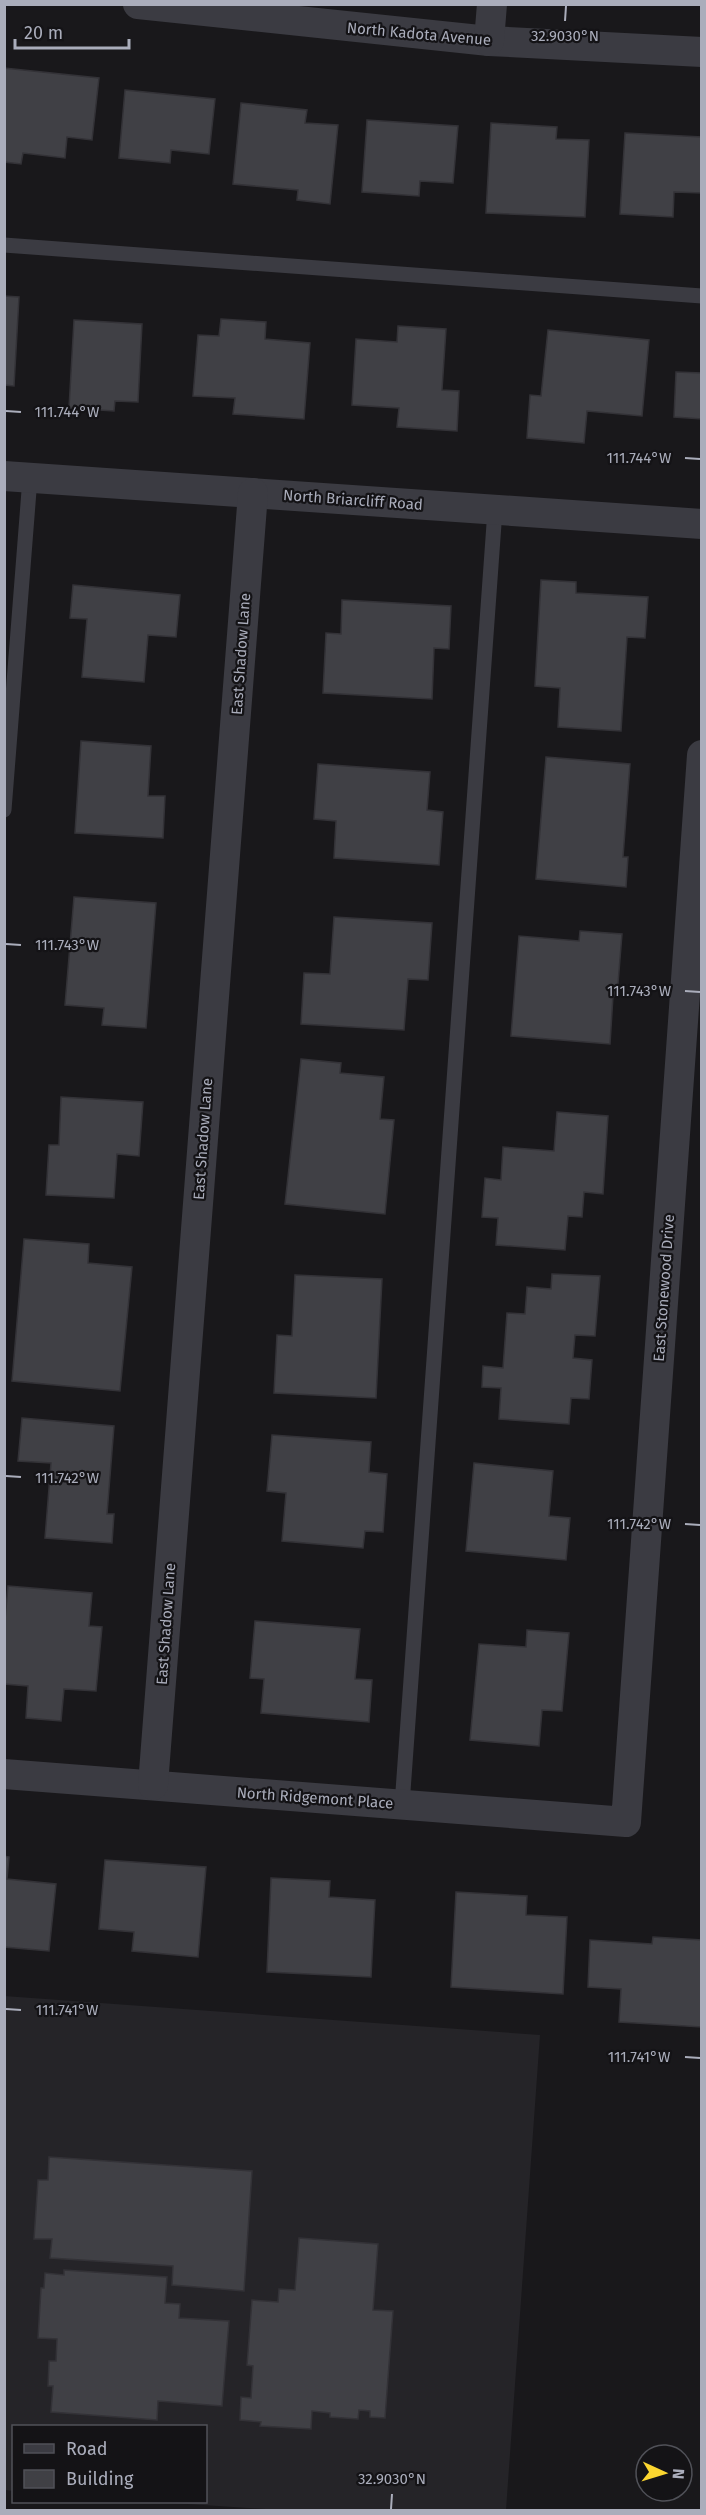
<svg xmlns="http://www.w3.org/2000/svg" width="706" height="2515" font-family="'Fira Sans',sans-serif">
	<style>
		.built { fill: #252428 }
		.building { fill: #404045; stroke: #333237; stroke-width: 1.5 }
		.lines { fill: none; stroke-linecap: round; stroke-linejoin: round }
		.service { stroke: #3b3b42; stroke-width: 15 }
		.minor { stroke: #3b3b42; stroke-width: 30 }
		.ticks { fill: none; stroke: #aaadbb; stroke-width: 2 }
		.labels { text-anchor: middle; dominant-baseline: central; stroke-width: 4.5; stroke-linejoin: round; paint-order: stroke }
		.street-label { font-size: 15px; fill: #aaadbb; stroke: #141316 }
		.ticks-label { font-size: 15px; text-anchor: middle; fill: #aaadbb; stroke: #141316; stroke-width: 4.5; stroke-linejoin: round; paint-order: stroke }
	</style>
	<rect width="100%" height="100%" fill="#19181b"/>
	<polygon class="built" points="4,1996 540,2035 506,2510 281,2510 157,2502 206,2502 206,2426 14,2426 13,2491 5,2490"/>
	<g class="building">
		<polygon points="4,68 99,78 92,140 67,137 65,158 23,153 21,164 4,162"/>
		<polygon points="125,90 215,99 209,154 171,150 170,163 119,158"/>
		<polygon points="241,103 307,110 305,123 338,125 330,204 297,200 298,190 233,184"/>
		<polygon points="367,120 458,126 453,183 420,181 419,196 362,192"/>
		<polygon points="491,123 557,127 556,139 589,140 585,217 486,213"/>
		<polygon points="625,133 702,137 702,193 674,192 673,217 620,214"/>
		<polygon points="4,296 19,297 14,386 4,385"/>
		<polygon points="221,319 266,322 265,339 310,343 304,419 233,414 235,398 193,396 198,335 219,336"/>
		<polygon points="74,320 142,324 138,402 115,401 114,411 69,408"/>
		<polygon points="398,326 446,329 442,390 459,391 457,431 397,427 399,408 352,405 356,339 397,342"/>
		<polygon points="548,330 649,340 642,416 587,411 584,443 527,438 530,395 541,396"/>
		<polygon points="676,372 702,373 702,419 674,417"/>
		<polygon points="541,580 576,582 576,593 648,597 645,638 627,637 621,731 558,727 560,688 535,686"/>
		<polygon points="73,585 180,595 176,637 148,635 144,682 82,677 87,619 70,618"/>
		<polygon points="342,600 451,606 449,649 434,648 432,699 323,693 326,633 341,634"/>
		<polygon points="81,741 151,746 148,796 165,796 163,838 75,833"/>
		<polygon points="546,757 630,764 623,857 628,857 626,887 536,879"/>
		<polygon points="318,764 430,772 427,810 443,812 439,865 334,858 336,821 314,819"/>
		<polygon points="74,897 156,903 146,1028 102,1025 104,1008 65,1005"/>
		<polygon points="334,917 432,923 428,980 408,979 404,1030 301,1024 304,973 330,974"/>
		<polygon points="580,931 622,934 617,996 613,996 610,1044 511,1036 519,936 579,941"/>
		<polygon points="301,1059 341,1063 340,1073 384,1077 380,1119 394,1120 385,1214 285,1204"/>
		<polygon points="61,1097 143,1102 139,1156 117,1154 114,1198 46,1195 49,1145 59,1145"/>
		<polygon points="557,1112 608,1116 603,1194 584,1192 582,1217 568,1216 565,1250 496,1245 498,1218 482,1217 485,1178 501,1180 503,1147 554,1151"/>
		<polygon points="24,1239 89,1244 88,1263 132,1267 120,1391 12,1381"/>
		<polygon points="552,1274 600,1276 595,1336 575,1335 573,1358 592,1360 589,1399 571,1398 569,1424 499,1419 501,1388 482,1387 483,1366 503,1368 507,1313 525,1314 527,1287 551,1289"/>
		<polygon points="295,1275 382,1279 376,1398 274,1393 277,1335 292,1336"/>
		<polygon points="22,1418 114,1426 107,1514 114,1514 112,1543 45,1538 51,1463 18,1461"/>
		<polygon points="272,1435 371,1442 369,1472 387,1474 383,1532 365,1531 363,1548 282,1541 286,1493 267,1491"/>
		<polygon points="474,1463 553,1471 549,1516 570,1518 566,1560 466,1551"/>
		<polygon points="8,1586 92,1593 89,1626 102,1627 96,1691 64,1689 61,1721 26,1718 28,1686 4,1684 4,1631"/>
		<polygon points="255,1621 360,1629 355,1679 372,1680 369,1722 261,1713 264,1679 250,1678"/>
		<polygon points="527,1630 569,1633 562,1711 542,1710 539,1746 470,1740 479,1644 526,1647"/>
		<polygon points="4,1856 9,1857 7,1879 56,1884 49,1951 4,1947"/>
		<polygon points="105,1860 206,1867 198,1957 132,1951 134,1932 99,1929"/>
		<polygon points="271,1878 330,1881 329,1897 375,1900 371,1977 267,1972"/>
		<polygon points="456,1892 527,1896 526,1915 567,1917 563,1994 451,1987"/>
		<polygon points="653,1937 702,1940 702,2027 619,2022 621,1989 588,1987 590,1940 652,1944"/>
		<polygon points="49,2157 252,2171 244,2291 172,2285 173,2266 50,2258 52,2239 34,2239 38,2180 48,2180"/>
		<polygon points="299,2238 378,2244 373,2310 393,2311 385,2418 370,2417 370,2411 359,2410 358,2419 330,2417 330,2413 312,2411 311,2429 260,2426 261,2422 240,2420 241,2397 251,2398 253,2366 247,2365 252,2300 278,2302 279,2289 295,2290"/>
		<polygon points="64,2270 167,2277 165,2303 180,2304 179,2318 229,2321 222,2406 158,2401 157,2420 51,2412 53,2386 48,2386 49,2361 56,2361 57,2339 38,2338 41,2288 44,2288 45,2273 64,2275"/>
	</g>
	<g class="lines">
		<g class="service">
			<polyline points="4,245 702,296"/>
			<polyline points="4,810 30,478"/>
			<polyline points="402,1805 495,510"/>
		</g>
		<g class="minor">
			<polyline points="138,4 489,41 702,52"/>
			<polyline points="489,41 492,4"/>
			<polyline points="4,476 702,524"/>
			<polyline points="4,1774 626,1822 702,755"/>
			<polyline points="153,1785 253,493"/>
		</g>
	</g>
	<path class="ticks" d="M 565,21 L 566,6M 6,411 L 21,412M 685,458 L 700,459M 6,944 L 21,945M 685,991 L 700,992M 6,1476 L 21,1477M 685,1524 L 700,1525M 6,2009 L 21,2010M 685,2057 L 700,2058M 391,2509 L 392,2494"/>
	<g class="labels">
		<g class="street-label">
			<text transform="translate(419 34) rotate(5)">North Kadota Avenue</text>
			<text transform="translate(353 500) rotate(4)">North Briarcliff Road</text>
			<text transform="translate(241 654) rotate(-86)">East Shadow Lane</text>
			<text transform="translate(203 1139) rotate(-86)">East Shadow Lane</text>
			<text transform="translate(664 1288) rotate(-86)">East Stonewood Drive</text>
			<text transform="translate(166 1624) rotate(-86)">East Shadow Lane</text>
			<text transform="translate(315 1798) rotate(4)">North Ridgemont Place</text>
		</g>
	</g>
	<g class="ticks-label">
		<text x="565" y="41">32.9030°N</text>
		<text x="67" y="417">111.744°W</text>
		<text x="639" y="463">111.744°W</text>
		<text x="67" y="950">111.743°W</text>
		<text x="639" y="996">111.743°W</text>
		<text x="67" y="1483">111.742°W</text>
		<text x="639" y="1529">111.742°W</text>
		<text x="67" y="2015">111.741°W</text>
		<text x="639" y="2062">111.741°W</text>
		<text x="392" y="2484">32.9030°N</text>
	</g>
	<rect width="706" height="2515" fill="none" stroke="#aaadbb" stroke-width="12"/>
	<rect x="12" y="2425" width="195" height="78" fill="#141316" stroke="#505158" stroke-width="1.5"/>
	<rect x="24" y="2444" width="30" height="9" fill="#3b3b42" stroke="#505158" stroke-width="1.5"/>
	<text x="66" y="2455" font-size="18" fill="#aaadbb">Road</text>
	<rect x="24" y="2470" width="30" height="18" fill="#404045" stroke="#505158" stroke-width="1.5"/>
	<text x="66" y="2485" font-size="18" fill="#aaadbb">Building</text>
	<g transform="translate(664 2473) rotate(94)"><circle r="28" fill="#141316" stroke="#505158" stroke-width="1.5"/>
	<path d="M0-4.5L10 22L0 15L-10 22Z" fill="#fbd630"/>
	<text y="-9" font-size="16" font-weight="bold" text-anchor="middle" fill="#aaadbb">N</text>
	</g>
	<path d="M15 39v9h114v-9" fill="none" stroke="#aaadbb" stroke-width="3"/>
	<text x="24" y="39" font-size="18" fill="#aaadbb" stroke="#141316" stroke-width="4.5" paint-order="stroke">20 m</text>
</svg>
